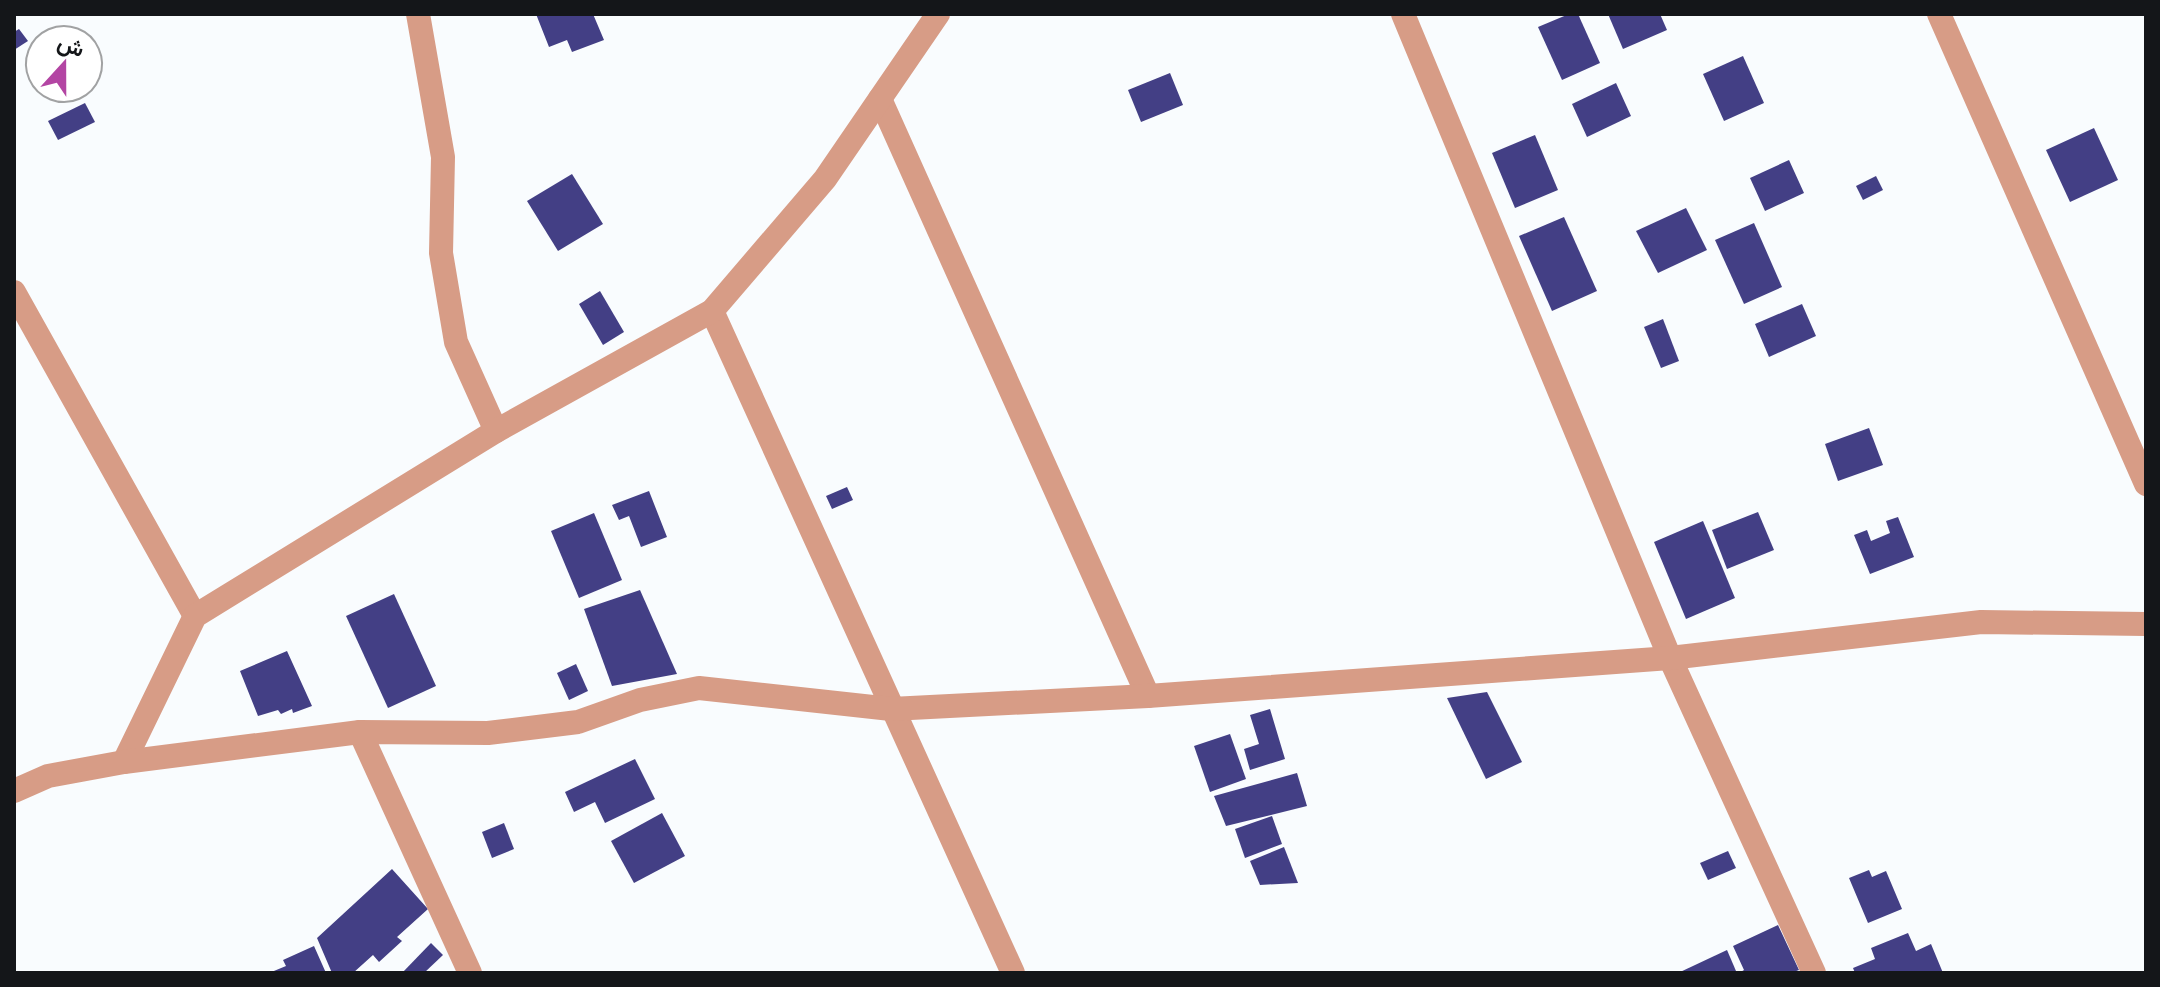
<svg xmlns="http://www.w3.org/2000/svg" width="2160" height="987" font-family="'Work Sans',Vazirmatn,sans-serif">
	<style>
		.building { fill: #433f85 }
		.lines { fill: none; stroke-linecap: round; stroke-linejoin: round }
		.minor { stroke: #d79c86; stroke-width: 24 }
	</style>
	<rect width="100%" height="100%" fill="#f9fcfe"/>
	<g class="building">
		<polygon points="536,14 593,14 604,40 572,52 567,40 549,47"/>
		<polygon points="1569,14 1578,14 1600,63 1562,80 1538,27"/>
		<polygon points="1608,14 1660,14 1667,30 1623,49"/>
		<polygon points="19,29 28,41 14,50 14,32"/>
		<polygon points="1743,56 1764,103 1724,121 1703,74"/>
		<polygon points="1170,73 1183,105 1141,122 1128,90"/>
		<polygon points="1616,83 1631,116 1587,137 1572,104"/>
		<polygon points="85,103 95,122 58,140 48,121"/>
		<polygon points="2094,128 2118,180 2070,202 2046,150"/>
		<polygon points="1535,135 1558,190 1515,208 1492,153"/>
		<polygon points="1789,160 1804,193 1765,211 1750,178"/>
		<polygon points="572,174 603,224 558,251 527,201"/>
		<polygon points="1876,176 1883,190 1863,200 1856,186"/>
		<polygon points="1686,208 1707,250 1658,273 1636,231"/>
		<polygon points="1564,217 1597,291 1552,311 1519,236"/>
		<polygon points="1754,223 1782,287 1744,304 1715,240"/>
		<polygon points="600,291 624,332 603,345 579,304"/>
		<polygon points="1802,304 1816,336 1769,357 1755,324"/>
		<polygon points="1663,319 1679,361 1661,368 1644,327"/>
		<polygon points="1869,428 1883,465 1838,481 1825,444"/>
		<polygon points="847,487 853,500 832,509 826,496"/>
		<polygon points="649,491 667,537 641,547 629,516 619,520 612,505"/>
		<polygon points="1758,512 1774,550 1727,569 1712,530"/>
		<polygon points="594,513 622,580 579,598 551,531"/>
		<polygon points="1898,517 1914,557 1870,574 1854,535 1867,530 1871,541 1890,533 1886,521"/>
		<polygon points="1703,521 1735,598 1686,619 1654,542"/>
		<polygon points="640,590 677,674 612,686 584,609"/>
		<polygon points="394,594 436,686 388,708 346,616"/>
		<polygon points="287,651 312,706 293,713 292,709 281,714 278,710 258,716 240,671"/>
		<polygon points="576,664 588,691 569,700 557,673"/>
		<polygon points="1487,692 1522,762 1486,779 1447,698"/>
		<polygon points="1270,709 1285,759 1250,770 1244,749 1259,744 1250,715"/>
		<polygon points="1230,734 1246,779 1210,792 1194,746"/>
		<polygon points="635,759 655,799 605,823 595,802 574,812 565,792"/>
		<polygon points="1297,773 1307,806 1226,826 1214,796"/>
		<polygon points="662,813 685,856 634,883 611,841"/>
		<polygon points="1272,816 1282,844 1245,858 1235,829"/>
		<polygon points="504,823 514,849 492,858 482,832"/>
		<polygon points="1284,847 1298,883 1260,885 1250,861"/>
		<polygon points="1728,851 1736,868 1708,880 1700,863"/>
		<polygon points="392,869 428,909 397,937 402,941 379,962 373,955 353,973 332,973 317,938"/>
		<polygon points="1869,870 1872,877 1886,871 1902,909 1868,923 1849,878"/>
		<polygon points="1778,925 1799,970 1791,973 1739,973 1744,970 1733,946"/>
		<polygon points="1908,933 1916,951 1931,944 1943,973 1855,973 1853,968 1875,959 1871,948"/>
		<polygon points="431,943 443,955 424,973 402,973"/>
		<polygon points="314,946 326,973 269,973 286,966 283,960"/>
		<polygon points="1727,950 1736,971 1678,973"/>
	</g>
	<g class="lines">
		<g class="minor">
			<polyline points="418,14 443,157 441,253 456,342 496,431"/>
			<polyline points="1403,14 1670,658 1814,973"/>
			<polyline points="1939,14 2146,484"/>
			<polyline points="880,99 1148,696"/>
			<polyline points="14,292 195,616"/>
			<polyline points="712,311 1013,973"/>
			<polyline points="360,732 470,973"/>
			<polyline points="124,762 195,616 496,431 712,311 825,179 938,14"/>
			<polyline points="14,791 48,776 124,762 360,732 488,733 578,722 640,700 699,688 891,709 1148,696 1670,658 1981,622 2146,624"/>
		</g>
	</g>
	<rect width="2160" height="987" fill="none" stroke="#141619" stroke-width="32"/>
	<g transform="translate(64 64) rotate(21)"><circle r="38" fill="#ffffff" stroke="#a1a2a3" stroke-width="2"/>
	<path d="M0-6L14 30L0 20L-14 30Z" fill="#b345a3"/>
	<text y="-12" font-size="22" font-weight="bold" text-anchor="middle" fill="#141619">ش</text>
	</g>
</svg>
